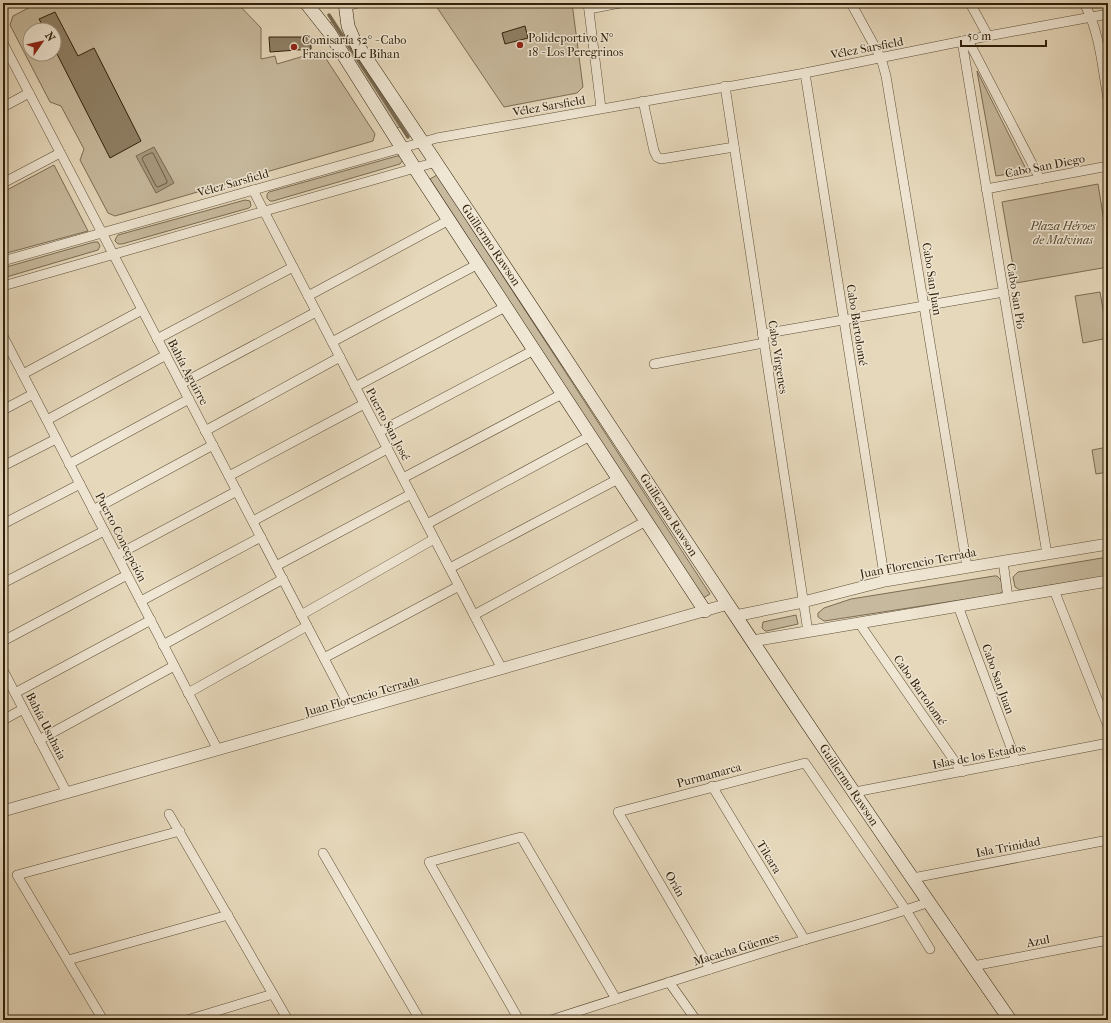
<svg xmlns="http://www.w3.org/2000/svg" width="1111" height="1023" font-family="'IM FELL French Canon',serif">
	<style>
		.green { fill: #c7b99d; stroke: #7c6c54; fill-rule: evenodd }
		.water { fill: #a8997f; stroke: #786950 }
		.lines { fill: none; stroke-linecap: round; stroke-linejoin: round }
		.shore { stroke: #6c5c44; stroke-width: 1 }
		.stream { stroke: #786950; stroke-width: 3.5 }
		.building { fill: #8f8066; stroke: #30200a }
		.minor-casing { stroke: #5e4e36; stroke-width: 10 }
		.tertiary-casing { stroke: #5e4e36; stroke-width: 12 }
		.secondary-casing { stroke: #30200a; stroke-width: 14 }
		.minor { stroke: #efe6d3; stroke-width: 9 }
		.tertiary { stroke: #efe6d3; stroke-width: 11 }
		.secondary { stroke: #efe6d3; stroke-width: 13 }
		.poi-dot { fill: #8f2418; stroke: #efe6d3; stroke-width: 1.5 }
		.labels { text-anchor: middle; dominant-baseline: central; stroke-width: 3; stroke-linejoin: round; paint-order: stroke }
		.poi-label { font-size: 12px; fill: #30200a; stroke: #efe6d3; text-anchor: start }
		.street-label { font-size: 12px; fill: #30200a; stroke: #efe6d3 }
		.park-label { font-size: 12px; font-style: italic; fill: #56462f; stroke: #efe6d3 }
	</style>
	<rect width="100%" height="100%" fill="#e6d8bb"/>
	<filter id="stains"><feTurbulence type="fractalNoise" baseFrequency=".005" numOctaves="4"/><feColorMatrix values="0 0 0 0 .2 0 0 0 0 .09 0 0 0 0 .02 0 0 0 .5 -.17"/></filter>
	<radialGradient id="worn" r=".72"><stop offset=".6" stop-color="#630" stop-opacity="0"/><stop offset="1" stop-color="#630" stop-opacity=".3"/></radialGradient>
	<g class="green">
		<path d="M 38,3 L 237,3 L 261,28 L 261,59 L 275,56 L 277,64 L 321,51 L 375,134 L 373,141 L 115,216 L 108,213 L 80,160 L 84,149 L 61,106 L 50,102 L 10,25 L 13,16 ZM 30,30 L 54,30 L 54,54 L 30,54 Z"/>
		<polygon points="434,3 572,3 583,87 577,93 504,107"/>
		<polygon points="331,22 334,23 401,126 396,129 329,26"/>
		<polygon points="977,71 1027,171 996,176"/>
		<polygon points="397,156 400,156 403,160 400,164 273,201 270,201 267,198 267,194 269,192"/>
		<polygon points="54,165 88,231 3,254 3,192"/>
		<polygon points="437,175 710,594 703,598 430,179"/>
		<polygon points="1098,184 1108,246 1108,267 1016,283 1002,202"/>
		<polygon points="245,200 250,201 251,206 249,208 122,244 118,244 115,241 116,238 118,235"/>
		<polygon points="94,242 98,242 100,246 98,250 3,278 3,268"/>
		<polygon points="1100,292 1108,338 1083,343 1075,296"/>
		<polygon points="1108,447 1108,472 1096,474 1092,450"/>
		<polygon points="1108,557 1108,576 1020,590 1015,587 1013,577 1018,572"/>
		<polygon points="994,576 997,576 1001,580 1003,591 999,594 831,620 824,621 818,617 818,613 824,608 851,599"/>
		<polygon points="796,615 798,624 767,631 765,631 762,628 763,622"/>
	</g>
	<polygon class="water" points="154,147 174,183 156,193 136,156"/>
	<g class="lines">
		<polygon class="shore" points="151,153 153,153 167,181 167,183 158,187 156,186 142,159 143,157"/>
		<polyline class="stream" points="329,15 408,137"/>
	</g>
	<g class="building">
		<polygon points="55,12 78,56 94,48 141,141 110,158 54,48 54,30 45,30 39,19"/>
		<polygon points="525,26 528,38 505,44 502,33"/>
		<polygon points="269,37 311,37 311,49 270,52"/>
	</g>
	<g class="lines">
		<g class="minor-casing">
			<g id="minor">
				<polyline points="588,3 601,108"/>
				<polyline points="851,3 881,58 886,76 967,567"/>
				<polyline points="970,3 988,36"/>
				<path d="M 1084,3 C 1100,32 1102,66 1108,99"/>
				<polyline points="345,7 357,3"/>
				<polyline points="589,9 620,3"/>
				<polyline points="968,40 1040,179"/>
				<polyline points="962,41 1047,554"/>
				<polyline points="3,43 352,712"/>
				<polyline points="805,73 885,581"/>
				<polyline points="725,86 808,632"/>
				<polyline points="643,101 654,151 657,157 661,159 734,147"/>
				<polyline points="3,107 29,93"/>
				<polyline points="3,183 60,153"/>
				<polyline points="986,189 1108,166"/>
				<polyline points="253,190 502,669"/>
				<polyline points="3,261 437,138 805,73 988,36 1108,14"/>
				<polyline points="3,286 436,162"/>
				<polyline points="308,296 449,220"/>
				<polyline points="762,334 1004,292"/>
				<polyline points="3,336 218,750"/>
				<polyline points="157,339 293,267"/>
				<polyline points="332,342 478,264"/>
				<polyline points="654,364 764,343"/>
				<polyline points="23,374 142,310"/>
				<polyline points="181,384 316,312"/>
				<polyline points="355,387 505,307"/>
				<polyline points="3,410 33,394"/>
				<polyline points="47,420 166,355"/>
				<polyline points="205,431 340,357"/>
				<polyline points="379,432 534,350"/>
				<polyline points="69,464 189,399"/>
				<polyline points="3,466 56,439"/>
				<polyline points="229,476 364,404"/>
				<polyline points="403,478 562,394"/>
				<polyline points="93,510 213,445"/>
				<polyline points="253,521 387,449"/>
				<polyline points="3,524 80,484"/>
				<polyline points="427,524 590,436"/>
				<polyline points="117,555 237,491"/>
				<polyline points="1003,561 1008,598"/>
				<polyline points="276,566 411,494"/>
				<polyline points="450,568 618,479"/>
				<polyline points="3,583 104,531"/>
				<polyline points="1054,590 1108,726"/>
				<polyline points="141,601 261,537"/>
				<polyline points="958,606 1016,761"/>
				<polyline points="301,615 434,539"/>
				<polyline points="474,615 646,521"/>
				<polyline points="859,623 962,772"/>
				<polyline points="3,641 127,575"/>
				<polyline points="163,645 283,579"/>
				<polyline points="324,658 459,586"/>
				<polyline points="3,670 67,793"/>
				<polyline points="15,693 151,620"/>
				<polyline points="188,693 307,626"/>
				<polyline points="3,720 23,709"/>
				<polyline points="39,740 174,666"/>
				<polyline points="712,786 805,940"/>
				<polyline points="855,792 1108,743"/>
				<polyline points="169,814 288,1020"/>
				<polyline points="323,853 420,1020"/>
				<polyline points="913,878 1108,840"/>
				<polyline points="68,960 228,915"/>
				<polyline points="973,966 1108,940"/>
				<polyline points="710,969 618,812 805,763 906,910 930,949"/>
				<polyline points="669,982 696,1020"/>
				<polyline points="103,1020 17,875 180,831"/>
				<polyline points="187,1020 273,994"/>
				<polyline points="519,1020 429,862 521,837 616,999"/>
				<path d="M 551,1020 C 635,993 719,966 804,940 C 845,928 888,917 929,902"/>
			</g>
		</g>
		<g class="tertiary-casing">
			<g id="tertiary">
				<polyline points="735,616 803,602 885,581 1108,544"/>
				<polyline points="752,641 1108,581"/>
				<polyline points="3,811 728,604"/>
			</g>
		</g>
		<g class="secondary-casing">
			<g id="secondary">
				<polyline points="306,3 329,32 414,167 705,611"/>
				<path d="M 345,3 L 348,26 L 354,40 C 483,231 609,426 737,618 C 826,753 918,887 1010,1020"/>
			</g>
		</g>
		<use href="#minor" class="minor"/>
		<use href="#tertiary" class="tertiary"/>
		<use href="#secondary" class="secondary"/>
	</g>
	<g class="poi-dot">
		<circle cx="520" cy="45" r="4"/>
		<circle cx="294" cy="47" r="4"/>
	</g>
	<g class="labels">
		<g class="poi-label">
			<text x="528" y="38">Polideportivo N°<tspan x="528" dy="14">18 - Los Peregrinos</tspan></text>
			<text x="302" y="40">Comisaría 52° - Cabo<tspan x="302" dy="14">Francisco Le Bihan</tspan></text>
		</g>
		<g class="street-label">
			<text transform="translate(867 48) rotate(-11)">Vélez Sarsfield</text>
			<text transform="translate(549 106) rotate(-10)">Vélez Sarsfield</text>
			<text transform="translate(1045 166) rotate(-11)">Cabo San Diego</text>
			<text transform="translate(233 183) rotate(-16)">Vélez Sarsfield</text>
			<text transform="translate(491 245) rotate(56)">Guillermo Rawson</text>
			<text transform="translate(932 279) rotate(81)">Cabo San Juan</text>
			<text transform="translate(1016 296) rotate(81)">Cabo San Pío</text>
			<text transform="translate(857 325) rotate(81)">Cabo Bartolomé</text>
			<text transform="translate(778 357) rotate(81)">Cabo Vírgenes</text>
			<text transform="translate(188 372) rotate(62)">Bahía Aguirre</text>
			<text transform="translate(388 424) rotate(62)">Puerto San José</text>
			<text transform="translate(669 515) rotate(57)">Guillermo Rawson</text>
			<text transform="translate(121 537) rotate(63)">Puerto Concepción</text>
			<text transform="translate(918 563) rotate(-11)">Juan Florencio Terrada</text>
			<text transform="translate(998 679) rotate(70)">Cabo San Juan</text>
			<text transform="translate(920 690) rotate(55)">Cabo Bartolomé</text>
			<text transform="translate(362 696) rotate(-16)">Juan Florencio Terrada</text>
			<text transform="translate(46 726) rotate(63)">Bahía Usuhaia</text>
			<text transform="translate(979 756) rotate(-11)">Islas de los Estados</text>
			<text transform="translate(709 775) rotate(-15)">Purmamarca</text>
			<text transform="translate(849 785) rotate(56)">Guillermo Rawson</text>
			<text transform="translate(1008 847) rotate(-11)">Isla Trinidad</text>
			<text transform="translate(769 857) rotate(59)">Tilcara</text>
			<text transform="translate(675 884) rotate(60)">Orán</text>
			<text transform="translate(1038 941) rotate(-11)">Azul</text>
			<text transform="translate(736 949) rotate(-17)">Macacha Güemes</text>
		</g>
		<g class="park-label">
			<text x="1063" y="226">Plaza Héroes<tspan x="1063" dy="14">de Malvinas</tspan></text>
		</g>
	</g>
	<rect width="1111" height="1023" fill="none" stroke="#e6d8bb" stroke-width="16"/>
	<rect x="4" y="4" width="1103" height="1015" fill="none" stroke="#30200a" stroke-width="2"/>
	<rect x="8" y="8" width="1095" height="1007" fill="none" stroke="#30200a"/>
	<g transform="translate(42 42) rotate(56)"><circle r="19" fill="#efe6d3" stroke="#a39783"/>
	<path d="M0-3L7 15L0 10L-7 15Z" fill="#8f2418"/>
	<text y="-6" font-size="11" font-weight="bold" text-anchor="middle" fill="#30200a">N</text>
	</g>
	<path d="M961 40v6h85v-6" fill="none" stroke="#30200a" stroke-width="2"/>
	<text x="967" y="40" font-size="12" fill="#30200a" stroke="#efe6d3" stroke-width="3" paint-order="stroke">50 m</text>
	<rect width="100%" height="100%" filter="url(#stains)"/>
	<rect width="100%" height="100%" fill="url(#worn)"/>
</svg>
